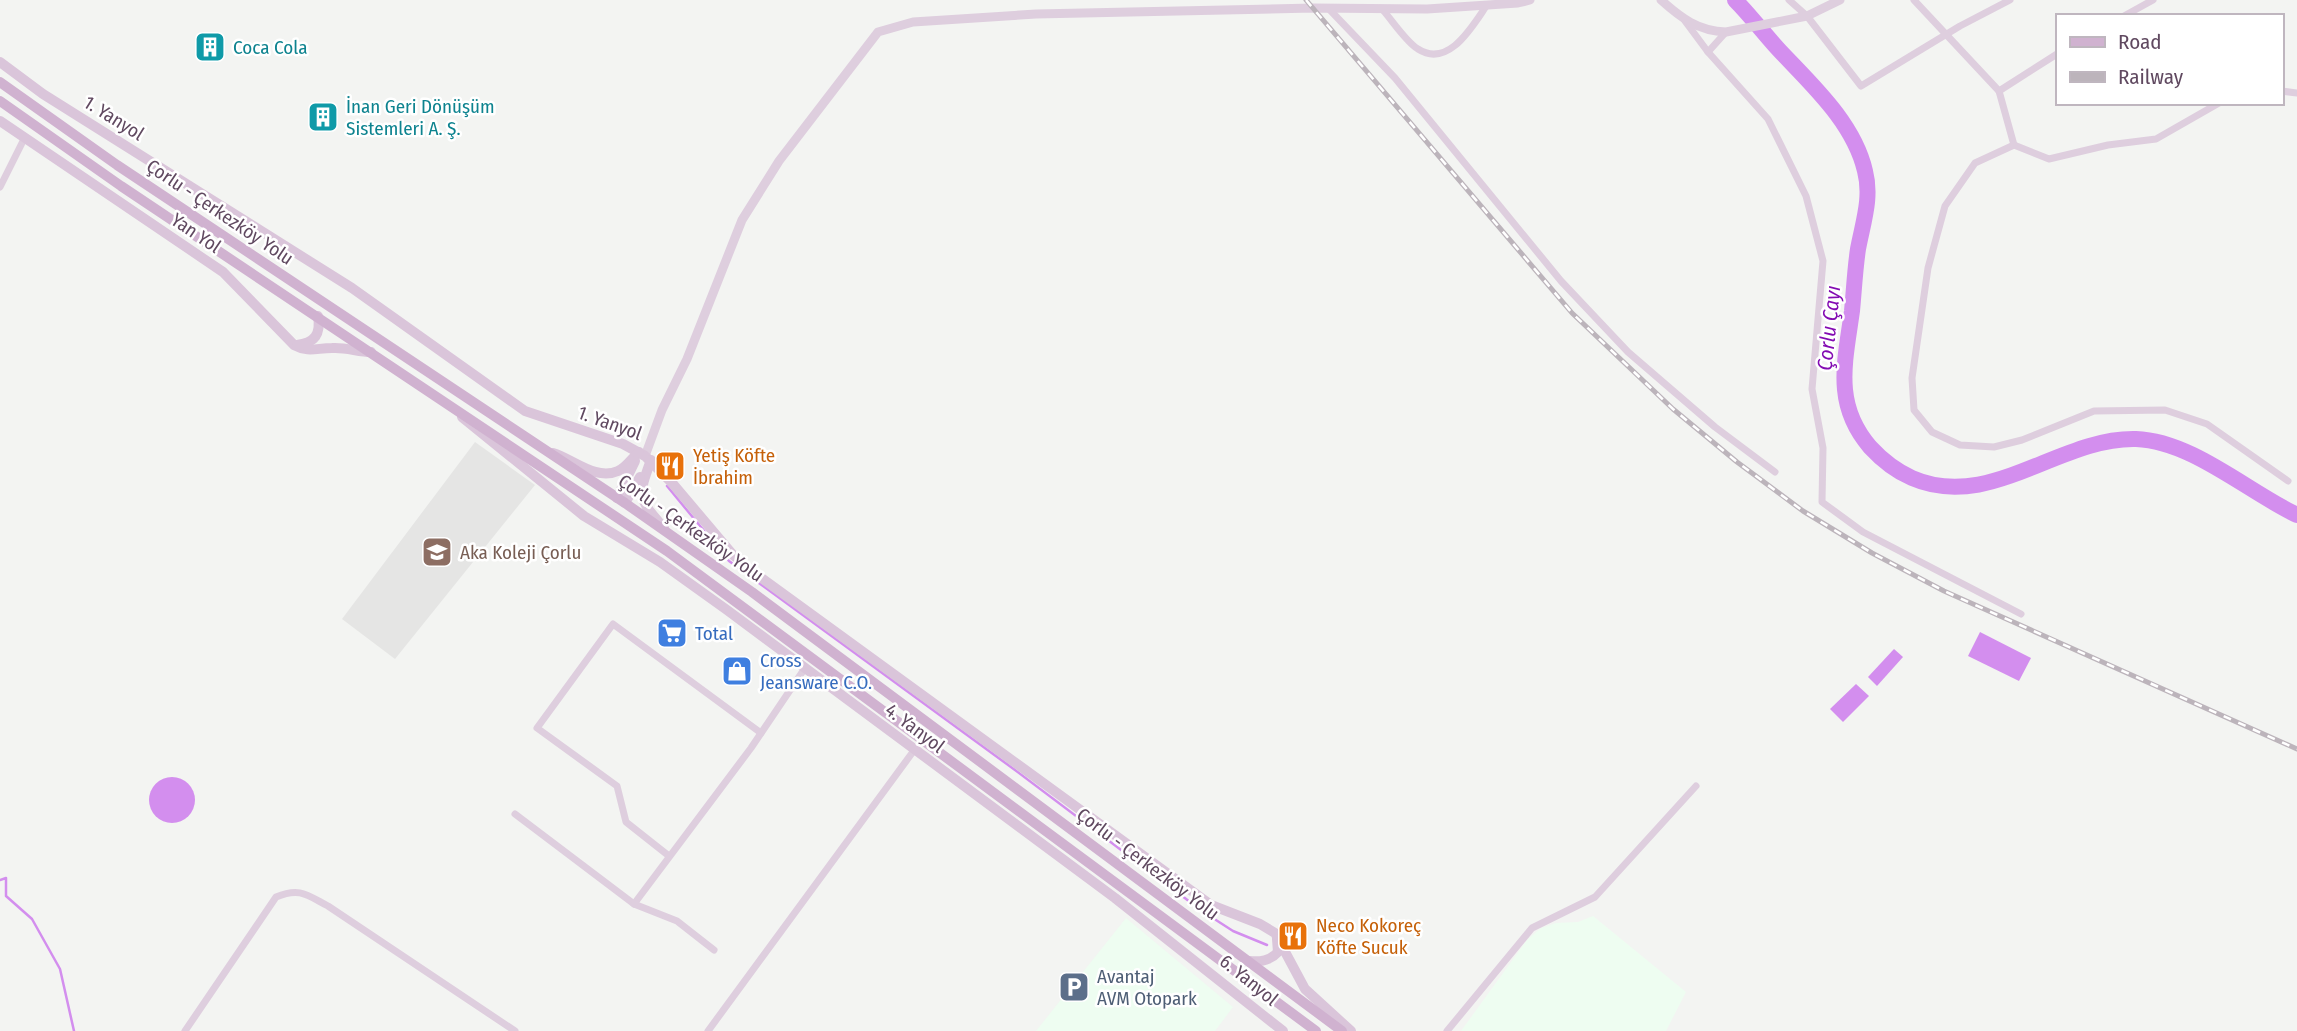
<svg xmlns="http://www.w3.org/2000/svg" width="2297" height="1031" font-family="'Fira Sans Condensed',sans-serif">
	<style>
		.commercial { fill: #eefdf1 }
		.education { fill: #e5e5e4 }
		.water { fill: #d38eee }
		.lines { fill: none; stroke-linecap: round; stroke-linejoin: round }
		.stream { stroke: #d38eee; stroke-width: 2.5 }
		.river { stroke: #d38eee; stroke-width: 16 }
		.minor { stroke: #decede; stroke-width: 7 }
		.tertiary { stroke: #decede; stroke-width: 9 }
		.secondary { stroke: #dac5da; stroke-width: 10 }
		.primary { stroke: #d0b2d0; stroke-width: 10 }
		.rail-casing { stroke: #bcb4bb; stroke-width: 5 }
		.rail { stroke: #fff; stroke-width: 2.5; stroke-dasharray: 8; stroke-linecap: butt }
		.labels { text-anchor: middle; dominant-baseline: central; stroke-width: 5; stroke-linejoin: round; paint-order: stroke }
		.culture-label { font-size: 19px; fill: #0d838f; stroke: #fff; text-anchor: start }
		.street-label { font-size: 19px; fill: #604960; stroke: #fff }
		.food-label { font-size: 19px; fill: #c56008; stroke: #fff; text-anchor: start }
		.education-label { font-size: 19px; fill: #785e54; stroke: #fff; text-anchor: start }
		.shop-label { font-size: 19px; fill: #366cbe; stroke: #fff; text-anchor: start }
		.service-label { font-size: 19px; fill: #4e5e75; stroke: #fff; text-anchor: start }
		.water-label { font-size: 21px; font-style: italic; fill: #830bb2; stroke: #fff }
	</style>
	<rect width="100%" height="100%" fill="#f3f4f2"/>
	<g class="commercial">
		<polygon points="1593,916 1686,992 1666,1031 1461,1031 1527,940 1541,928 1556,923 1578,922"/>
		<polygon points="1126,918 1233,1007 1215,1031 1036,1031"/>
	</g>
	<polygon class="education" points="475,442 535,485 395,659 342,619"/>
	<g class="water">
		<polygon points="1980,632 2031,658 2019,681 1968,656"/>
		<polygon points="1894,649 1903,657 1877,686 1868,677"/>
		<polygon points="1856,684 1869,696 1843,722 1830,709"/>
		<circle cx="172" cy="800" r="23"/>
	</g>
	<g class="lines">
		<g class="stream">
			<polyline points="667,486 729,561 1015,770 1202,911 1233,931 1267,945"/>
			<polyline points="0,880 6,878 6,896 32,919 60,969 74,1031"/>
		</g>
		<path class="river" d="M 1735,0 C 1751,16 1765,35 1780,51 C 1812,85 1854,123 1865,171 C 1872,198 1863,222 1858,249 C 1855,269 1854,290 1852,311 C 1845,362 1833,404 1870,447 C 1882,460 1896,471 1912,478 C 1990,512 2059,437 2136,439 C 2192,441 2248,492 2297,515"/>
		<g class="minor">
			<polyline points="1789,0 1807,16 1861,86 1960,26 2010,0"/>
			<polyline points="1914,0 1999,91 2014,145 2049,159 2108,145 2156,139 2219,103"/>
			<polyline points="1329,9 1395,78 1561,281 1628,352 1715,427 1775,472"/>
			<path d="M 1382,9 C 1392,20 1406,42 1418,49 C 1449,69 1473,25 1487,5"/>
			<polyline points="2124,16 2153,0"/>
			<polyline points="1685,21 1708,52 1726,32"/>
			<polyline points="1708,52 1768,119 1806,196 1823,261 1812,389 1823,448 1822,502 1863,532 2021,614"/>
			<polyline points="1999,91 2057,54"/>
			<polyline points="2281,91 2297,93"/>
			<polyline points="2014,145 1975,163 1945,206 1928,268 1912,378 1914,410 1932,432 1960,445 1994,447 2022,440 2094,411 2165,410 2207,424 2288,481"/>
			<polyline points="0,187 24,139"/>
			<polyline points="515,814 634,904 677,921 714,950"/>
			<polyline points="669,856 626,822 617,786 537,728 613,624 761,733"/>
			<polyline points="634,904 751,748 805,668"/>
			<path d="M 185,1031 L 276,897 C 300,887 307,895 328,906 L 515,1031"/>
			<polyline points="708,1031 915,749"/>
			<polyline points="1447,1031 1532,928 1595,897 1696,786"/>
		</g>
		<g class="tertiary">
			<path d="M 1661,0 C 1681,18 1698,31 1726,32 L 1807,16 L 1840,0"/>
			<polyline points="645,456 662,410 687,359 742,220 779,161 878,32 913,22 1036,14 1313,8 1427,9 1518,3 1530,0"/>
		</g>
		<g class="secondary">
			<polyline points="0,62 43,94 352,288 525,411 623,444 645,456 673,484 733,555 756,574 1211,905 1260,924 1275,933 1305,989 1351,1031"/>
			<path d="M 0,121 L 223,272 L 294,345 C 309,353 316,348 332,348 C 346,347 358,352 371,352"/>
			<path d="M 297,345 C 315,343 321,334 318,316"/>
			<polyline points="462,417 584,516 660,562 727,610 1115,898 1283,1031"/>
			<path d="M 553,453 C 573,459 596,481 618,471 C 626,468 632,458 639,452"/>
			<path d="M 651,460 C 637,498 638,498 664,528"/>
			<polyline points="617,498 635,461"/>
			<polyline points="625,503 640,477"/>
			<path d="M 1249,961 C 1260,962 1270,961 1278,952 L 1277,939"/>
		</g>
		<g class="primary">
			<polyline points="0,82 117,165 625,503 752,592 1342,1031"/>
			<polyline points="0,101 121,186 667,551 1316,1031"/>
		</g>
		<g class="rail-casing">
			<polyline id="rail" points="1306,0 1572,313 1673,409 1737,462 1803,511 1872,553 1944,591 2297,749"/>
		</g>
		<use href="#rail" class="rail"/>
	</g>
	<defs>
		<g id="building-square" transform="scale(1.575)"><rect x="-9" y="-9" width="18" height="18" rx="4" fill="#0f9aa8" stroke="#fff"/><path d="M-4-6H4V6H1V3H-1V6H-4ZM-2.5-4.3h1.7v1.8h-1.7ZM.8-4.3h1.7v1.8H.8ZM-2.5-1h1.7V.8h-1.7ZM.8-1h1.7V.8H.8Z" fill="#fff"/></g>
		<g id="restaurant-square" transform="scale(1.575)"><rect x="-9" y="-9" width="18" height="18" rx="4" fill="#e8710a" stroke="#fff"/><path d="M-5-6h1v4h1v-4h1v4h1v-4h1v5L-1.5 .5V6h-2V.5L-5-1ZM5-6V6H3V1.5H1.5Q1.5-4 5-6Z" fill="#fff"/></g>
		<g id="school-square" transform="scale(1.575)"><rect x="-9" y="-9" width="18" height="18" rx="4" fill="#8d6e63" stroke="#fff"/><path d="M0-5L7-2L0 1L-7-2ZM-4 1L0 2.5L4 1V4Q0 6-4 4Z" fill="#fff"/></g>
		<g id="supermarket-square" transform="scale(1.575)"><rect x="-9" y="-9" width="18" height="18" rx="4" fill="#3f7fe0" stroke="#fff"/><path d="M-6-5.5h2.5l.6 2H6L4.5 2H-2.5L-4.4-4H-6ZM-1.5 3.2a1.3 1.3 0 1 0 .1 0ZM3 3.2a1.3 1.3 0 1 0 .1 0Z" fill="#fff"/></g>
		<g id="shop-square" transform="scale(1.575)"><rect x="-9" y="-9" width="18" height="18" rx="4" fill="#3f7fe0" stroke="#fff"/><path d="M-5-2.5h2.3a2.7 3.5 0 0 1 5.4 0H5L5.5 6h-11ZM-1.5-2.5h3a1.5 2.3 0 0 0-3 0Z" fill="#fff"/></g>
		<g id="parking-square" transform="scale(1.575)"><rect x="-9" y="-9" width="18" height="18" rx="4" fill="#5c6f8a" stroke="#fff"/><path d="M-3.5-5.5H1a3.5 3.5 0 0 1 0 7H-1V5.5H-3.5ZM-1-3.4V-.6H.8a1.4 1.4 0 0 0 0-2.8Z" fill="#fff"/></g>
	</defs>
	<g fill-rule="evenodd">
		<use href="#building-square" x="210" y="47"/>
		<use href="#building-square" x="323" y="117"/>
		<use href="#restaurant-square" x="670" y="466"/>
		<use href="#school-square" x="437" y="552"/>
		<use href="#supermarket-square" x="672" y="633"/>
		<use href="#shop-square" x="737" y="671"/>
		<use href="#restaurant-square" x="1293" y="936"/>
		<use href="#parking-square" x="1074" y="987"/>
	</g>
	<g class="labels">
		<g class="culture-label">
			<text x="233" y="47">Coca Cola</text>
			<text x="346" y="106">İnan Geri Dönüşüm<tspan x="346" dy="22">Sistemleri A. Ş.</tspan></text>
		</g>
		<g class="street-label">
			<text transform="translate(114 118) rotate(32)">1. Yanyol</text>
			<text transform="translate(220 212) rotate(34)">Çorlu - Çerkezköy Yolu</text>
			<text transform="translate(196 233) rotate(34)">Yan Yol</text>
			<text transform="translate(610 423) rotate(20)">1. Yanyol</text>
			<text transform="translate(691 528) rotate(35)">Çorlu - Çerkezköy Yolu</text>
			<text transform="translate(915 728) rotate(37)">4. Yanyol</text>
			<text transform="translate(1148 864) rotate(37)">Çorlu - Çerkezköy Yolu</text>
			<text transform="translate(1249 980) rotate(39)">6. Yanyol</text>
		</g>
		<g class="food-label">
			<text x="693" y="455">Yetiş Köfte<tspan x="693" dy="22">İbrahim</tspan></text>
			<text x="1316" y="925">Neco Kokoreç<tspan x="1316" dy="22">Köfte Sucuk</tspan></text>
		</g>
		<g class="education-label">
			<text x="460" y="552">Aka Koleji Çorlu</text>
		</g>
		<g class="shop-label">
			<text x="695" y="633">Total</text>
			<text x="760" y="660">Cross<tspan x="760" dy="22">Jeansware C.O.</tspan></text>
		</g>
		<g class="service-label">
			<text x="1097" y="976">Avantaj<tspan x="1097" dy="22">AVM Otopark</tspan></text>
		</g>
		<g class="water-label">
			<text transform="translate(1829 328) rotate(-84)">Çorlu Çayı</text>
		</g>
	</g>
	<rect x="2056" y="14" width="228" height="91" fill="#ffffff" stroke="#bfb6bf" stroke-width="2"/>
	<rect x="2070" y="37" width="35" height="10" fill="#d0b2d0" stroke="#bfb6bf" stroke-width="2"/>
	<text x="2118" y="49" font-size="21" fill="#604960">Road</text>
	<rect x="2070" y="72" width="35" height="10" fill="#bcb4bb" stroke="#bfb6bf" stroke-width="2"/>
	<text x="2118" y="84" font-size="21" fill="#604960">Railway</text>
</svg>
